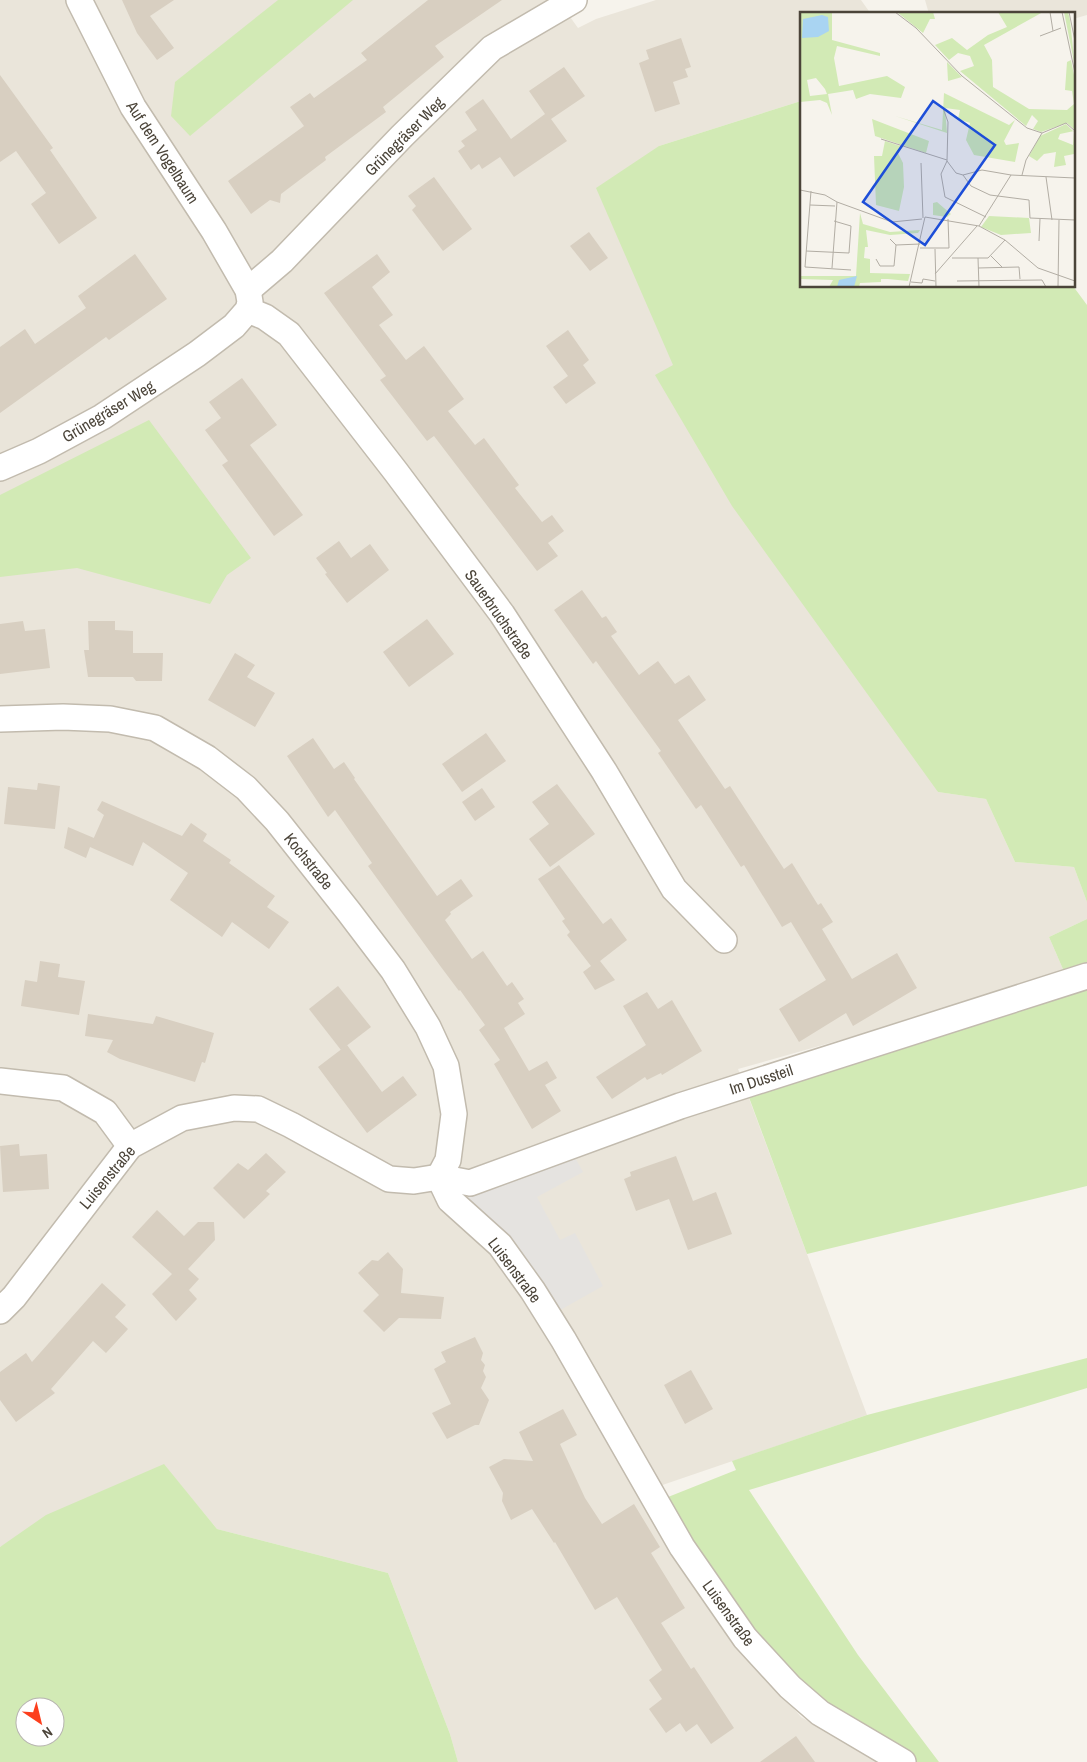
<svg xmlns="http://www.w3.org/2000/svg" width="1087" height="1762" font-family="'Archivo Narrow',sans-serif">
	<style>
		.residential { fill: #eae5da }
		.green { fill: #d2eab5; fill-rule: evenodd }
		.parking { fill: #e5e3e0 }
		.building { fill: #d8cfc1 }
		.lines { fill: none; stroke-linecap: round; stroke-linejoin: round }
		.street-casing { stroke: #c2bbae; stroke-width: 28 }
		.street { stroke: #fff; stroke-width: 25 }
		.labels { text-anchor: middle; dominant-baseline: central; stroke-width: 4; stroke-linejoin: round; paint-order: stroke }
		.street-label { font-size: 16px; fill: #4b4439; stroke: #fff }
		.inset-road { fill: none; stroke: #b2ada4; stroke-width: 1 }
		.view { fill: #1d4ed8; fill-opacity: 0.15; stroke: #1d4ed8; stroke-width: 2.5 }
		.inset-edge { fill: none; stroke: #4b4439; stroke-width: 2.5 }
	</style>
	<rect width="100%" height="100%" fill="#f6f3ec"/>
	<g class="residential">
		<polygon points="0,0 558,0 578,28 596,19 656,0 861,0 871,14 801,14 801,101 659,146 938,792 986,799 1015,862 1074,867 1087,902 1087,919 1049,937 1066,976 738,1069 867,1415 642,1492 715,1615 801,1717 879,1762 458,1762 450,1734 388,1573 217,1529 164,1465 0,1547"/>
		<polygon points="925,0 1087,0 1087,15 1073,19 1073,14 929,14"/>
	</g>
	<g class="green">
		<polygon points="278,0 353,0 190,136 171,116 175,82"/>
		<polygon points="801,101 801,286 1073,286 1087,305 1087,902 1074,867 1015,862 986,799 938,792 732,506 655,375 673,365 596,188 659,146"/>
		<polygon points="149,420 251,558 227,575 210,604 77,568 0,577 0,495"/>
		<polygon points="1087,919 1087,969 1066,976 1049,937"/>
		<polygon points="1087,986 1087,1186 807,1254 747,1092"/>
		<polygon points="1087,1358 1087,1388 749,1490 858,1655 939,1762 911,1762 822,1705 753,1634 663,1499 736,1470 732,1461 867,1415"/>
		<path d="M 164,1464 L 217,1529 L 388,1573 L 450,1734 L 458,1762 L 0,1762 L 0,1547 L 46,1515 ZM 25,1707 L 55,1707 L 55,1737 L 25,1737 Z"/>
	</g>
	<polygon class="parking" points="572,1152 583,1172 537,1197 560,1240 575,1233 603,1286 555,1313 469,1207 468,1195"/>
	<g class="building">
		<polygon points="122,0 174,0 150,16 174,48 157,60 137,33"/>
		<polygon points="428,0 502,0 435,46 444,57 383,107 386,112 325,157 326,160 281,194 280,203 270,200 251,214 228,181 304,126 290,107 310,93 314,98 367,60 361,53"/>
		<polygon points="681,38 691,67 685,69 688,77 673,82 680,104 655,112 639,63 649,59 646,50"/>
		<polygon points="564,67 585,96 551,119 567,141 514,177 500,157 482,169 479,164 471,170 458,151 465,146 461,141 477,130 465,112 483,99 511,139 545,114 529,91"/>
		<polygon points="0,75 53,148 50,150 97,218 59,244 31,204 46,193 16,151 0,162"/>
		<polygon points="434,177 472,229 443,251 412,210 416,206 408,196"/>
		<polygon points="589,232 608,258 590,271 570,246"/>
		<polygon points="135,254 167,299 109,340 106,337 0,413 0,347 25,329 35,344 86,308 78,296"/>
		<polygon points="377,254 390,272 372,287 393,315 379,325 406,360 424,346 464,399 448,411 475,445 484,438 519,485 515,488 542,522 552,515 564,531 548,543 558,556 537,571 434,436 427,441 380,380 386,376 324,293"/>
		<polygon points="568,330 589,360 577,370 583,365 596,383 566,404 553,387 568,376 546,346"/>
		<polygon points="242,378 277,425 250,445 303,515 274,536 222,465 228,461 205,430 221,418 209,402"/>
		<polygon points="339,541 351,558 370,544 389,570 347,603 325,574 327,573 316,558"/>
		<polygon points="582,590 602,618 606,616 617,632 611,636 639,675 658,661 675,684 689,675 706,700 678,720 725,789 730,786 784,869 792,863 818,905 821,903 833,922 822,929 852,979 897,953 917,988 853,1026 846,1013 799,1042 779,1009 826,980 791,922 782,927 744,865 741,867 701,805 696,809 658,753 661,751 596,661 593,664 554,610"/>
		<polygon points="427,619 454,654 409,687 383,652"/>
		<polygon points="23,621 25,631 45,629 50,668 0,674 0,624"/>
		<polygon points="88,621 115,621 115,630 133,631 133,653 163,653 162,681 136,681 133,677 88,677 84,650 89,650"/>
		<polygon points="235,653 255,665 247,677 275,693 255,727 208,700"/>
		<polygon points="486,733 506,761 462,792 442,764"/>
		<polygon points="313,738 334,769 344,762 355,778 354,779 437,896 461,879 473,896 450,912 451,914 445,920 472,959 483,951 507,986 512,982 524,999 518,1003 525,1014 504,1028 529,1071 547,1061 557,1078 545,1085 561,1111 532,1129 494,1064 500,1060 479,1030 485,1025 460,990 459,991 441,967 368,866 372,863 335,810 328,817 287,756"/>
		<polygon points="38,783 60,786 55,829 4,824 8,787 37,790"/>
		<polygon points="557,784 595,834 550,867 529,839 549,824 532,802"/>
		<polygon points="482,788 495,807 475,821 462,802"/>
		<polygon points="102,801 182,836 191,823 207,834 203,841 231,860 229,863 275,896 267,907 289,922 269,949 232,922 222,937 170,900 188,873 143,842 133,866 90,847 86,858 64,848 68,827 94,838 92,842 104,815 97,810"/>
		<polygon points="559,865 603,924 611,918 627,940 600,961 615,980 595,990 583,972 591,966 567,935 570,932 562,921 565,919 538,879"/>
		<polygon points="40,961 60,964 58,977 85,981 79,1015 21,1006 25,980 37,982"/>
		<polygon points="338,986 371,1027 341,1050 309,1009"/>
		<polygon points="647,992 658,1009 672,1000 702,1051 662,1075 661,1073 647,1080 645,1077 612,1099 596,1077 646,1045 623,1006"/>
		<polygon points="88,1014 153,1024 156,1016 214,1033 205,1063 202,1062 195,1082 120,1059 107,1052 113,1040 85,1036"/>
		<polygon points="347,1045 382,1092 403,1076 417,1095 367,1133 318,1067"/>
		<polygon points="19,1144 20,1156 47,1154 49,1189 3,1192 0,1146"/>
		<polygon points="266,1153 286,1172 266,1191 270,1194 244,1219 213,1188 238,1163 248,1170"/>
		<polygon points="676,1156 693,1201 716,1192 732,1234 688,1250 669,1199 636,1211 624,1179 631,1176 630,1172"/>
		<polygon points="157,1210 184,1236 198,1222 214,1222 215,1240 188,1269 199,1279 189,1290 197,1299 176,1321 152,1294 172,1274 132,1237"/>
		<polygon points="388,1252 403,1269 401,1293 444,1297 441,1319 399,1318 384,1332 363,1311 379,1295 358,1273 372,1260 378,1261"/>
		<polygon points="102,1283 126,1305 115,1317 128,1329 106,1353 93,1341 51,1389 55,1393 16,1422 0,1400 0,1372 26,1353 32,1362"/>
		<polygon points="475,1337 483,1353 481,1360 485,1365 483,1371 486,1377 481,1388 489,1400 479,1425 475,1425 447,1439 432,1413 451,1404 434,1369 446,1362 441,1352"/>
		<polygon points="691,1370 713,1409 685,1424 664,1385"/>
		<polygon points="563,1409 577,1435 560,1444 585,1498 602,1524 634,1504 660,1547 651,1553 685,1608 661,1623 691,1669 694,1667 734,1728 711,1744 697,1724 686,1732 680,1723 666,1733 649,1709 662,1699 649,1680 662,1670 617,1597 595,1610 555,1542 554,1543 532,1509 511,1520 502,1501 503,1493 489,1467 504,1459 533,1461 519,1432"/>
		<polygon points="796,1736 815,1762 760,1762"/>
	</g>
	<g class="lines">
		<g class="street-casing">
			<g id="street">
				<polyline points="248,290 282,261 402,136 492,48 574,0"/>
				<polyline points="248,310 265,317 289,334 396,472 502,614 604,771 674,889 724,940"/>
				<polyline points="0,468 39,451 102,417 197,354 234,326 248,310 250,302 248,290 214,231 133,107 79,0"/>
				<polyline points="0,719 63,717 110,719 155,728 207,758 246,788 277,821 349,912 393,970 428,1027 446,1066 454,1114 448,1160 439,1177"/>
				<polyline points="0,1081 63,1088 105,1112 130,1146"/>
				<polyline points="439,1177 450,1200 500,1245 533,1291 563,1339 682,1547 745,1638 790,1687 820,1713 903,1762"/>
				<polyline points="0,1311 14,1297 130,1146 182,1118 234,1108 258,1109 291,1125 389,1179 414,1181 439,1177 470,1183 680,1106 1087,976"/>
			</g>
		</g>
		<use href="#street" class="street"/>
	</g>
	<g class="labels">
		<g class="street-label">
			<text transform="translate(404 136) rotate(-45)">Grünegräser Weg</text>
			<text transform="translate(163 152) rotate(57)">Auf dem Vogelbaum</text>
			<text transform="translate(108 411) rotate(-31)">Grünegräser Weg</text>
			<text transform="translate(499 614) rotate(55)">Sauerbruchstraße</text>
			<text transform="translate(309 861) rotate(51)">Kochstraße</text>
			<text transform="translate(761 1079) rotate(-18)">Im Dussteil</text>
			<text transform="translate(107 1177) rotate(-50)">Luisenstraße</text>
			<text transform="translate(515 1270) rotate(53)">Luisenstraße</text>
			<text transform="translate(729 1613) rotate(54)">Luisenstraße</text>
		</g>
	</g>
	<g transform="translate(800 12)">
		<rect width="275" height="275" fill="#f6f3ec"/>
		<path d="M 0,0 L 32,0 L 32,28 L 80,41 L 80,44 L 37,34 L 34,46 L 39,74 L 87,64 L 105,75 L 101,86 L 70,82 L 56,87 L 53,78 L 28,82 L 32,103 L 27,91 L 20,88 L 0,90 ZM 16,66 L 25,77 L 27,82 L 10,84 L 7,68 ZM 97,0 L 133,0 L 135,7 L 130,7 L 123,21 ZM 198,0 L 243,0 L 184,33 L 192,48 L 193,75 L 229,97 L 267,98 L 274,92 L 272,79 L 265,78 L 267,50 L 271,48 L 275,68 L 275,118 L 267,111 L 241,120 L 233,117 L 238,109 L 232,103 L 226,114 L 160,59 L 174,54 L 170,44 L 158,41 L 149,48 L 135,33 L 152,26 L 167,38 L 188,23 L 207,15 ZM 264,0 L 268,0 L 270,8 L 275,55 ZM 147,50 L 162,65 L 148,69 ZM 144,81 L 209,113 L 215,108 L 204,129 L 206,133 L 219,131 L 215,150 L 174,143 L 166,128 L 170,111 L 158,107 L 160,98 L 145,96 L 147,121 L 95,104 L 142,118 ZM 72,107 L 129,129 L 126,141 L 75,124 ZM 266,112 L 275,121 L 275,148 L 274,142 L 264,144 L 266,153 L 254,155 L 256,140 L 244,142 L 237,149 L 229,144 L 240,124 ZM 274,119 L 273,133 L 258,127 L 260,122 ZM 85,129 L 103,135 L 98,141 L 103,151 L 104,175 L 99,199 L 76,193 L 74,144 L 82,144 ZM 137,190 L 151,202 L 147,205 L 133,203 L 133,191 ZM 60,201 L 63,212 L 90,220 L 120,218 L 118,221 L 90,223 L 66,218 L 68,235 L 65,235 L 64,246 L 70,247 L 70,261 L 110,262 L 108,269 L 88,267 L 81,267 L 81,270 L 60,271 L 59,275 L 29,275 L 33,268 L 0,267 L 0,264 L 56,264 ZM 189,204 L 229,206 L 231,221 L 201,223 L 181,215 Z" fill="#d2eab5" fill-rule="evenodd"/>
		<path d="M 22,3 L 28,5 L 29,19 L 18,25 L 2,26 L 3,7 ZM 57,264 L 54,275 L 37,275 L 39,268 Z" fill="#a9d4f2"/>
		<path class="inset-road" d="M 95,0 L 116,16 L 162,64 L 227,116 L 242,121M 250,0 L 253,19M 262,0 L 275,61M 269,0 L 275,29M 240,24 L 261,16M 143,96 L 148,110 L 147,149 L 156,161 L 163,163 L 182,158 L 211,163 L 275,166M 81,127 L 147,148M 147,149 L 141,162 L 145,185 L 186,205M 121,151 L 123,206M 163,163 L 171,174 L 190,183 L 229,188 L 230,206 L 275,208M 222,163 L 226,148 L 242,121 L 266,111 L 275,119M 246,165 L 252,208M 0,178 L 25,183 L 37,190 L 92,210 L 122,207M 11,179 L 5,255 L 51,258M 10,193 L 35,194M 179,214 L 211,163M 90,227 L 96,233 L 120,232M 239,229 L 240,207M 120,236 L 149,236 L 148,207M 135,237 L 136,275M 6,239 L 49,241 L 51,214 L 34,209M 191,244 L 202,255M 152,246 L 188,246 L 205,228M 178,246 L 179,275M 76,247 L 80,254 L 94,254 L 96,233M 32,256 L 37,190M 178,256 L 219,255 L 220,267M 135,262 L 177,214M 157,269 L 242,268 L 246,275M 111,270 L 122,271 L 123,267 L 135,269M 109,275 L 125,205 L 179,214 L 205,228 L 238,256 L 275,269M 258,275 L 259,208"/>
		<path class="view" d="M 133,89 L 195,133 L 125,233 L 63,190 Z"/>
		<rect width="275" height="275" class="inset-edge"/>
	</g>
	<g transform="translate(40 1722) rotate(145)"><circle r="24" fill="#ffffff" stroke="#b7b4b0"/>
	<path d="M0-4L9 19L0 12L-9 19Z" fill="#fc3f1d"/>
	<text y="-8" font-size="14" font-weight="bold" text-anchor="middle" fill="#4b4439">N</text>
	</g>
</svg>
